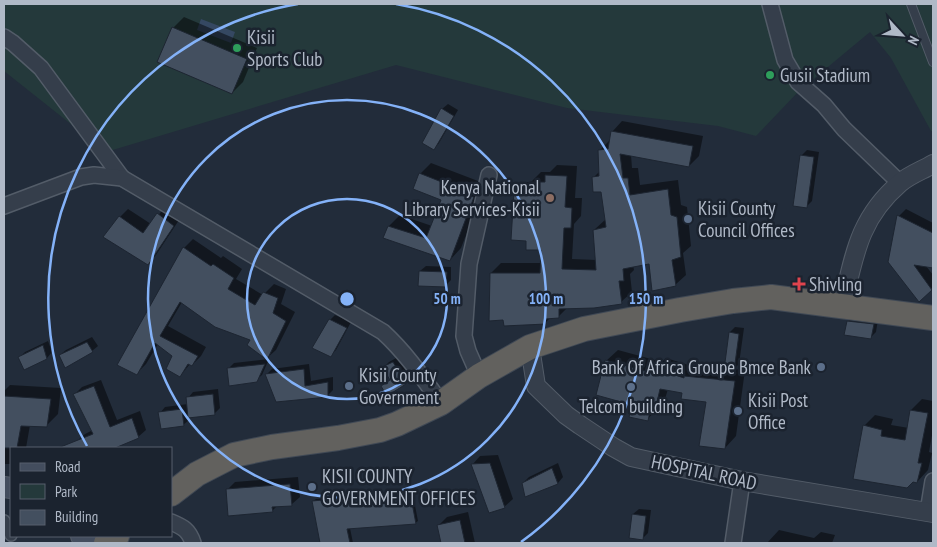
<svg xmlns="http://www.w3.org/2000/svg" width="937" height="547" font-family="'PT Sans Narrow',sans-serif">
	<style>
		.green { fill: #24393b }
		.water { fill: #354862 }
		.shadow { fill: #0007 }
		.building { fill: #434f5f; stroke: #1d2531 }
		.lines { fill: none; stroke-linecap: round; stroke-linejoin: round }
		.service-casing { stroke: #535c68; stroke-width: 10 }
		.pedestrian-casing { stroke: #535c68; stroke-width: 14 }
		.minor-casing { stroke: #535c68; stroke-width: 18 }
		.tertiary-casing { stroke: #535c68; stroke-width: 20 }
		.secondary-casing { stroke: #535c68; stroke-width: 22 }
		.trunk-casing { stroke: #404955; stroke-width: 26 }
		.service { stroke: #353e4b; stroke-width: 8 }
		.pedestrian { stroke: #353e4b; stroke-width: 11 }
		.minor { stroke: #353e4b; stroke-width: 15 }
		.tertiary { stroke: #353e4b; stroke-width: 18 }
		.secondary { stroke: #434d5e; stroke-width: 20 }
		.trunk { stroke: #62615e; stroke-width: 24 }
		.ring { fill: none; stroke: #84b2f8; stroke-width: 2.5 }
		.leisure-dot { fill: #2e9e5b; stroke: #1b232f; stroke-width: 2 }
		.education-dot { fill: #8d6e63; stroke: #1b232f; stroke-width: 2 }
		.service-dot { fill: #5c6f8a; stroke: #1b232f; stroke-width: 2 }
		.health-dot { fill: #e0444e; stroke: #1b232f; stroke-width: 2 }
		.labels { text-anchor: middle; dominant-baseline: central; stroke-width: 5; stroke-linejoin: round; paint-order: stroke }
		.poi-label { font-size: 19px; fill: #b0b9c7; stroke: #1b232f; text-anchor: start }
		.street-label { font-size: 19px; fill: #b0b9c7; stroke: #1b232f }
		.centre { fill: #84b2f8; stroke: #1b232f; stroke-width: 2.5 }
		.ring-label { font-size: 15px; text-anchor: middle; font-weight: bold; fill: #84b2f8; stroke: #1b232f; stroke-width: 5; stroke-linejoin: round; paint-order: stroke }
	</style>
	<rect width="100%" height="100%" fill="#222c3a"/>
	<polygon class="green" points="4,4 933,4 933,131 931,131 891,58 870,32 799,91 756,136 718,126 567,108 396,65 106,152 4,71"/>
	<polygon class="water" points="201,19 235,32 231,43 197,30"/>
	<g class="shadow">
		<polygon points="184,17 257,48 243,82 232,93 173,28"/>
		<polygon points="448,104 458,110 439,143 434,149 442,109"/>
		<polygon points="622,121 703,136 699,156 689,166 631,155 632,168 638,168 640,185 678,180 681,205 687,207 691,246 683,253 686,275 675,285 650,262 633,265 634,270 630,274 632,292 621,302 568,307 558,317 550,318 545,323 491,273 501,263 542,263 543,249 528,240 515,192 525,182 531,182 541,172 550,172 557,165 577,166 575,198 582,198 581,216 574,224 572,259 597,260 594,230 606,219 602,191 593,178 600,171 599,151 610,140 612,132"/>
		<polygon points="807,150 819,152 812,201 806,207 801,156"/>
		<polygon points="431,163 478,181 478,184 485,186 461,248 450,260 389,226 400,215 432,226 443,199 420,174"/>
		<polygon points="166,206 181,217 156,255 148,263 120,217 128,209 151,224"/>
		<polygon points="906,209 933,223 933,267 926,266 933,275 933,287 920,300 899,216"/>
		<polygon points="193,239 221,258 223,256 242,269 236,279 263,295 274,284 286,289 281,304 295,312 276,350 267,358 252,339 182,302 168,326 206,347 201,356 192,365 190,364 180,376 174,356 158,344 146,364 137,373 184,248"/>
		<polygon points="426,266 451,267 451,280 445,286 420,271"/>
		<polygon points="335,315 351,322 336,350 331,355 330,320"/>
		<polygon points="854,316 878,319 876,332 870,338 848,321"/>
		<polygon points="735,327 744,328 739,364 734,369 745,370 736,436 725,448 707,401 683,392 668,389 665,399 647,420 633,404 606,361 618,350 662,362 666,358 695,367 696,365 726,368 730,332"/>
		<polygon points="92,337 98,346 92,351 60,355 66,350"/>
		<polygon points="48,341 52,352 47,358 19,358 25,352"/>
		<polygon points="398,357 411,378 405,383 383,386 391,379 384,367 389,362"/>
		<polygon points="269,359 262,375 256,380 228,369 234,363"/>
		<polygon points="309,364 311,381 333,377 333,390 327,396 266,375 272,369"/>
		<polygon points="101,380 117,420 140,411 146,430 138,437 112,448 80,448 77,441 85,434 93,430 75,394 82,387"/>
		<polygon points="10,385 61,388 58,414 47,425 30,425 26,448 11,448 11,464 4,464 4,391"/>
		<polygon points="218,389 220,408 214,414 188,416 189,420 183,425 160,413 165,407 188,404 188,398 193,392"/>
		<polygon points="922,399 933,401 933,430 929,452 932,453 928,470 917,482 864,426 875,415 893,419 891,425 909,428 911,410"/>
		<polygon points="498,455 513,499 504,507 472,465 480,456"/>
		<polygon points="558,463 563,477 558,483 526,496 523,483 529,477"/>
		<polygon points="298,477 300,497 292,504 277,506 272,511 227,490 235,482"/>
		<polygon points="412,490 418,521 415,523 350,528 353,543 321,543 313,501 316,499"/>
		<polygon points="639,509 651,510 648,533 642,539 630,537 633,514"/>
		<polygon points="468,512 475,543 442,543 439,525 447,517"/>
		<polygon points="779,530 814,538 821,532 835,535 832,543 767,543"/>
	</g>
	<g class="building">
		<polygon points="172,27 247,59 232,94 157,62"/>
		<polygon points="441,108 454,116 434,150 422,143"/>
		<polygon points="611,131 693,146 689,167 620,154 623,178 628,178 630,195 668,189 671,215 677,217 681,257 672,260 676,286 652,291 649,264 623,269 624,281 619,281 622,304 594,308 559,309 559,318 545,319 546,324 504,326 503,320 489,321 490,273 540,273 541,250 526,250 526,241 511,240 514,191 529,192 529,182 545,182 545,175 567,176 565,207 572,208 571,228 564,228 562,269 596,270 593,230 606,227 601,192 593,192 592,177 599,176 598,150 608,149"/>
		<polygon points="800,155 814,157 807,208 793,206"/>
		<polygon points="419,173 467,192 467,195 474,197 450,261 383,238 388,226 426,238 441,200 413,189"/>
		<polygon points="157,213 174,226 148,265 103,237 119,216 143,233"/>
		<polygon points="897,215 933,233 933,268 914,265 932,290 919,302 888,262"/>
		<polygon points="183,247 211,266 213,264 234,278 228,289 255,305 263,292 278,298 273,313 286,321 267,360 247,345 250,340 215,327 180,302 160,336 198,356 192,366 188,364 180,377 166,369 172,356 155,343 137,375 117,365"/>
		<polygon points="419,271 447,272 446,287 418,286"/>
		<polygon points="329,319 347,328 331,357 312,348"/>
		<polygon points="847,321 874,324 871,339 844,335"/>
		<polygon points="729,332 739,334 734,371 724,370"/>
		<polygon points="87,342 93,352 65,368 59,355"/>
		<polygon points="43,345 47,359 24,370 18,357"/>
		<polygon points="605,360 652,373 654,368 684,378 684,376 735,381 725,449 699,446 706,402 681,399 682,393 660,389 655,411 650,411 648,421 629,417 632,405 596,395"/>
		<polygon points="393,362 406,384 387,396 381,386 390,380 382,367"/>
		<polygon points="265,364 257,382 229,386 227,368"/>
		<polygon points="304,369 305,386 328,382 328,397 276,402 265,374"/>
		<polygon points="94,386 110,427 132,418 139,438 115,448 58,448 93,434 73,394"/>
		<polygon points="213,394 215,415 188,418 186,397"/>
		<polygon points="4,396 51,399 47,427 21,426 17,448 4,448"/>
		<polygon points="182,409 184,426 161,429 158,412"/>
		<polygon points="910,410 928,413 918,463 922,463 917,483 913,482 907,488 853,479 863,425 882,430 881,436 905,440"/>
		<polygon points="490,463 505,508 489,513 471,464"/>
		<polygon points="552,468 558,484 525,497 522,483"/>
		<polygon points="290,484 292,506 272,507 273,512 228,516 226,489"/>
		<polygon points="410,492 416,524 347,529 350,543 320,543 312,501"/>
		<polygon points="632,514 646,516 643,540 629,538"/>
		<polygon points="460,520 465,543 441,543 437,525"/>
	</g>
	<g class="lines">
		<g class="service-casing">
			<polyline id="service" points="911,4 933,62"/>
		</g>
		<g class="pedestrian-casing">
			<polyline id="pedestrian" points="4,521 11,535"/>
		</g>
		<g class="minor-casing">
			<g id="minor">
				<polyline points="770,4 785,60 798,82 824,105 844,129 900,183"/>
				<polyline points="4,37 13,43 41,68 122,178"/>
				<path d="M 4,206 L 81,177 L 94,175 L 122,178 L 383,332 C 406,353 423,378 441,403"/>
				<polyline points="479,376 468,351 464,336 469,264 489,175"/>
				<polyline points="928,512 933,481"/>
				<path d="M 171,522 C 183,527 189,530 193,543"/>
				<polyline points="733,543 742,481"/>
			</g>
		</g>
		<g class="tertiary-casing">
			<g id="tertiary">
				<path d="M 842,307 C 854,257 858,219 900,183 C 909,175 923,170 933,164"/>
				<polyline points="530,347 536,386 566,415 580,425 613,447 631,457 742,481 933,513"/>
			</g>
		</g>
		<g class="secondary-casing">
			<g id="secondary">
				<polyline points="4,487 11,488"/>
				<polyline points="81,536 89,543"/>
			</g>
		</g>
		<g class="trunk-casing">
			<g id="trunk">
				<polyline points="171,494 197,474 234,455 272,447 338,438 380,430 397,424 441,403 479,376 530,347 584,329 680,310 733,301 771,297 933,318"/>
				<polyline points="106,543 117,536"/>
			</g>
		</g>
		<use href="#service" class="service"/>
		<use href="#pedestrian" class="pedestrian"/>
		<use href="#minor" class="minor"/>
		<use href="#tertiary" class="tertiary"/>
		<use href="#secondary" class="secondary"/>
		<use href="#trunk" class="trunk"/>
	</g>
	<g class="ring">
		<circle cx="347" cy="299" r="100"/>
		<circle cx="347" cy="299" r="199"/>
		<path d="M87 446A299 299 0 0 1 298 4M396 4A299 299 0 0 1 521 542"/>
	</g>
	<g class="leisure-dot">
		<circle cx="237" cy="48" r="5"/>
		<circle cx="770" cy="75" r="5"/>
	</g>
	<circle class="education-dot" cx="550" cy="198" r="5"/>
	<g class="service-dot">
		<circle cx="688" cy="219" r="5"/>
		<circle cx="821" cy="367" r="5"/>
		<circle cx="349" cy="386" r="5"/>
		<circle cx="631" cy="387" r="5"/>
		<circle cx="738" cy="411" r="5"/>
		<circle cx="312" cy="487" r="5"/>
	</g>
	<path class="health-dot" d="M796.5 276.5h5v5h5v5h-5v5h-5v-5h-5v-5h5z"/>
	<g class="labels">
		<g class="poi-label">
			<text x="247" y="37">Kisii<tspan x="247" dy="22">Sports Club</tspan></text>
			<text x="780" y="75">Gusii Stadium</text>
			<text x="540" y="187" text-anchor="end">Kenya National<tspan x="540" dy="22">Library Services-Kisii</tspan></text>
			<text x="698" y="208">Kisii County<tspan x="698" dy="22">Council Offices</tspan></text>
			<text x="809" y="284">Shivling</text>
			<text x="811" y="367" text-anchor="end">Bank Of Africa Groupe Bmce Bank</text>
			<text x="359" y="375">Kisii County<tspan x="359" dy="22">Government</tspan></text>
			<text x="748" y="400">Kisii Post<tspan x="748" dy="22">Office</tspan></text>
			<text x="631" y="406" text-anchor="middle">Telcom building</text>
			<text x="322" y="476">KISII COUNTY<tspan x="322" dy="22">GOVERNMENT OFFICES</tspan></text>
		</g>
		<g class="street-label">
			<text transform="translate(704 472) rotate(12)">HOSPITAL ROAD</text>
		</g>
	</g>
	<circle cx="347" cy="299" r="8" class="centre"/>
	<g class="ring-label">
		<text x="447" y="304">50 m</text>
		<text x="546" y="304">100 m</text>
		<text x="646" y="304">150 m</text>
	</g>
	<rect width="937" height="547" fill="none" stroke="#b0b9c7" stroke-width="10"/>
	<rect x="10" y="447" width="162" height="90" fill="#1b232f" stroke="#575f6c"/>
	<rect x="20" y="463" width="25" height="8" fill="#434d5e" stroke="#575f6c"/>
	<text x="55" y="472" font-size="15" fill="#b0b9c7">Road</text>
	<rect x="20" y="484" width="25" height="15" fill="#24393b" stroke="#575f6c"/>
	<text x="55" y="497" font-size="15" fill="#b0b9c7">Park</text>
	<rect x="20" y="510" width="25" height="15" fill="#434f5f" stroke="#575f6c"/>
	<text x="55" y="522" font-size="15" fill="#b0b9c7">Building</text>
	<g transform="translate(902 35) rotate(116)" stroke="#1b232f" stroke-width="4" paint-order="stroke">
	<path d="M0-4L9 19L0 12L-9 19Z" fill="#b0b9c7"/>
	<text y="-8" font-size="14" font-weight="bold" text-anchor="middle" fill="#b0b9c7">N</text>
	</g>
</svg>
